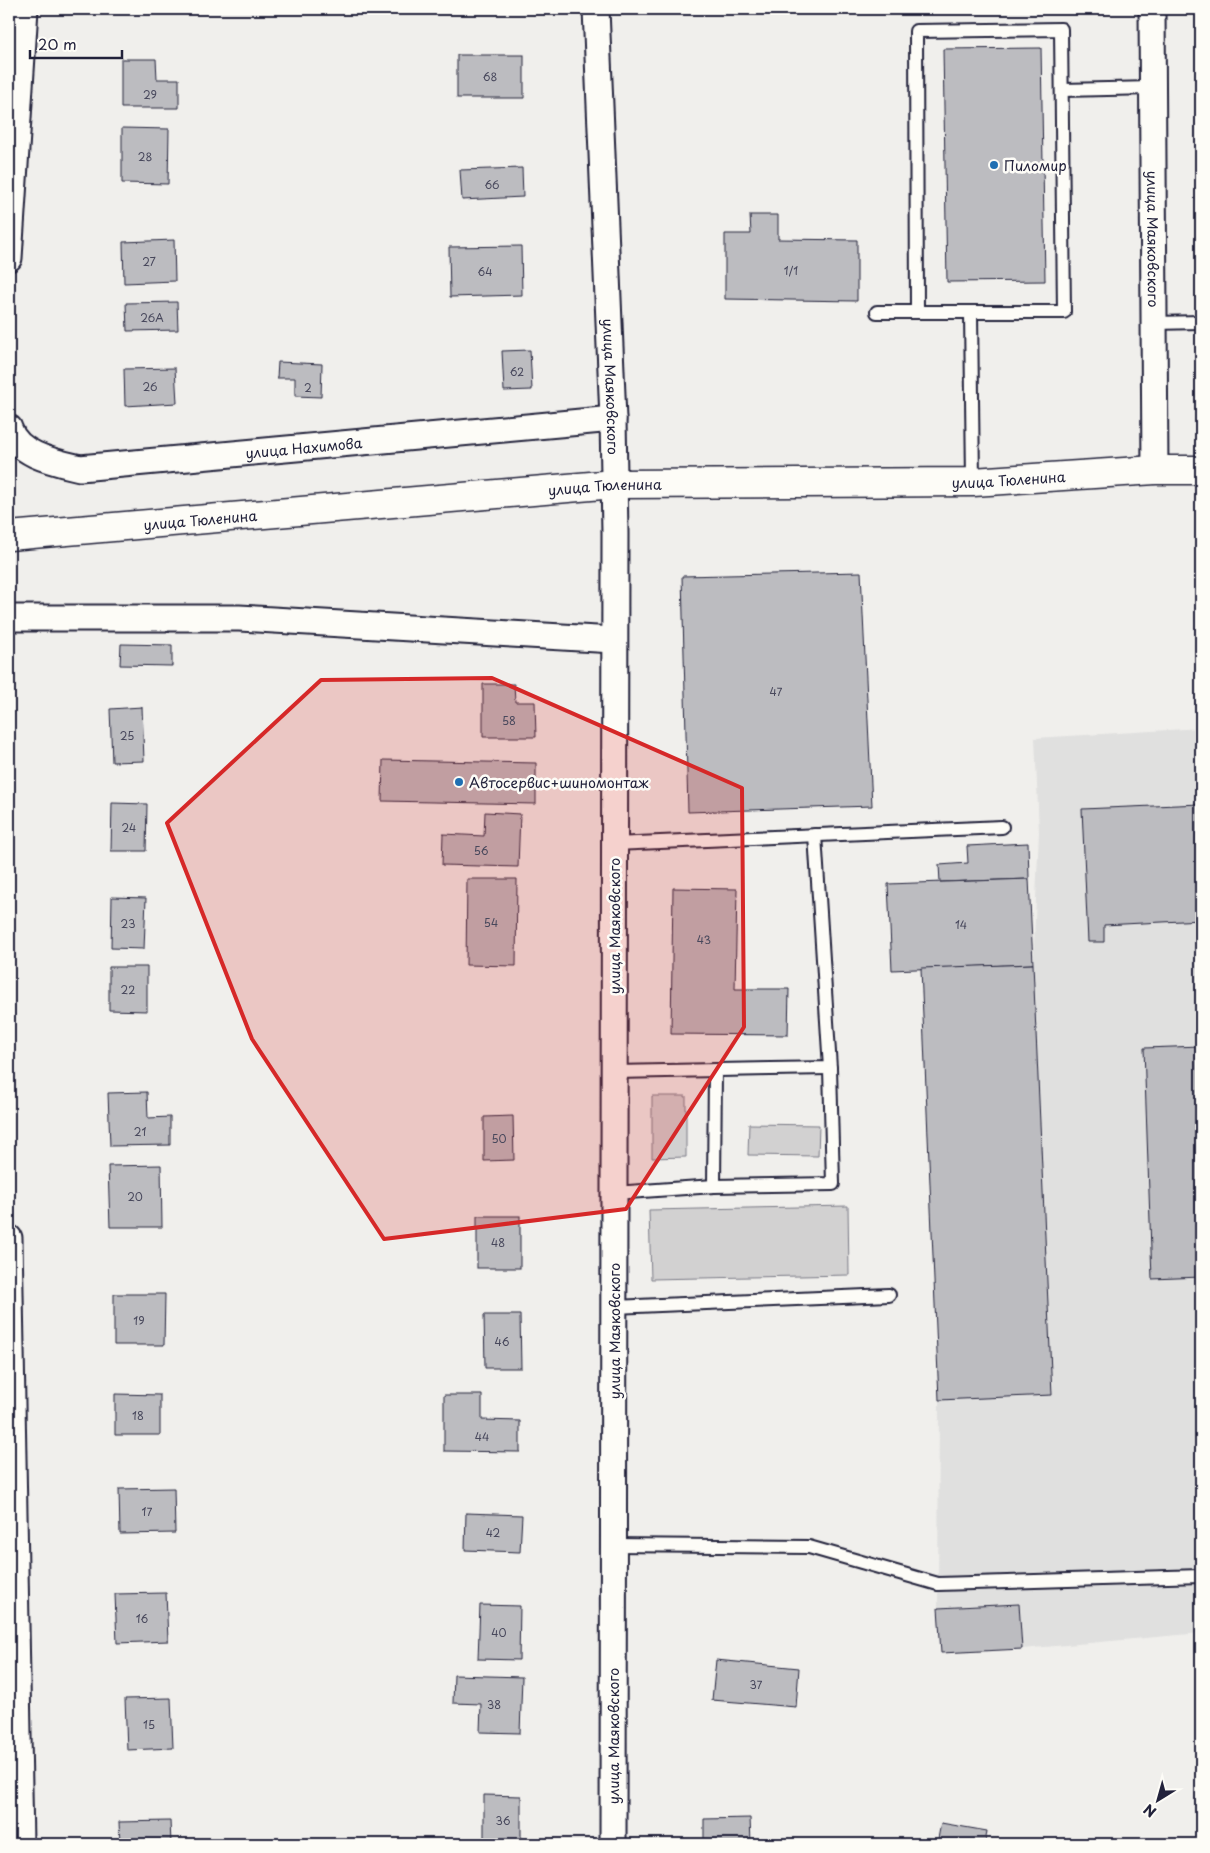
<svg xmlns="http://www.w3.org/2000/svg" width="1210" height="1853" font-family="'Playpen Sans',sans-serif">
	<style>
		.built { fill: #e0e0df }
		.green { fill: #d2d1d1; stroke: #7a7a86 }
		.building { fill: #bcbcc0; stroke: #22223b }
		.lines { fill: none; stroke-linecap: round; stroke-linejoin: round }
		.service-casing { stroke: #22223b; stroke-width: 16 }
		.minor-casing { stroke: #22223b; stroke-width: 29 }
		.secondary-casing { stroke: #22223b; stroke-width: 31 }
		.service { stroke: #fdfcf7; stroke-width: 12 }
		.minor { stroke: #fdfcf7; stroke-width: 25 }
		.secondary { stroke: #fdfcf7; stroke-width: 28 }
		.marked { fill: #d62828; fill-opacity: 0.2; stroke: #d62828; stroke-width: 4; stroke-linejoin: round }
		.poi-dot { fill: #1f6fb2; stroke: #fdfcf7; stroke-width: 2 }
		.labels { text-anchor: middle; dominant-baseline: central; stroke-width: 5; stroke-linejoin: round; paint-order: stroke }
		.number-label { font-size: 11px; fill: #48485c }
		.poi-label { font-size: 14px; fill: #22223b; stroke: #fdfcf7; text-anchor: start }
		.street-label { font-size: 14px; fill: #22223b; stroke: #fdfcf7 }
	</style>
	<rect width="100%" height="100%" fill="#f0efec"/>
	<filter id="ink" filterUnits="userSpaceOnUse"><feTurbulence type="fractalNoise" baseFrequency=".02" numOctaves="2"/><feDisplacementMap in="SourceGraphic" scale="10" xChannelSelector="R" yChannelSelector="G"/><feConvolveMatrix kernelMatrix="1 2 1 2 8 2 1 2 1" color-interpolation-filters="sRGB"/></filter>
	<g filter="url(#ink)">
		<polygon class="built" points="1201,728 1201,1633 1022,1649 1019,1604 938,1608 939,1400 1052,1395 1033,964 1039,832 1035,738"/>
		<g class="green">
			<polygon points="652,1096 686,1096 686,1157 652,1158"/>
			<polygon points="749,1124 819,1125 818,1156 748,1155"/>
			<polygon points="848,1206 849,1275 651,1279 649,1210"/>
		</g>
		<g class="building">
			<polygon points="1041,48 1045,281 947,282 943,49"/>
			<rect x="457" y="55" width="67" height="43"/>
			<polygon points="121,59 156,59 157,79 179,79 179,108 121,108"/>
			<polygon points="122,128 169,129 168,184 122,183"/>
			<polygon points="522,168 523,197 462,200 460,170"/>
			<polygon points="750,215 778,215 778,239 857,240 857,301 725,299 725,234 751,234"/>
			<polygon points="174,240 175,281 124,283 123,242"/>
			<polygon points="521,246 522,295 450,297 449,247"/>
			<polygon points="177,302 178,330 127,331 126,303"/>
			<polygon points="530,350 532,390 504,391 502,351"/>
			<polygon points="278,362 322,364 321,397 295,396 295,378 277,378"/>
			<polygon points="175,368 177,403 125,406 124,369"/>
			<polygon points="861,572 872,806 688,812 682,576"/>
			<polygon points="121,644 172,645 172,666 120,665"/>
			<polygon points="483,684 514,684 515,702 535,702 536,737 483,737"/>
			<polygon points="142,707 144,761 112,762 110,709"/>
			<polygon points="383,760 536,763 536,804 382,801"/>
			<polygon points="112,803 147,804 146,851 111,851"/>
			<polygon points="1201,804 1201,920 1104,925 1104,942 1088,942 1082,809"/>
			<polygon points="485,812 520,814 518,867 442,865 443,834 484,836"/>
			<polygon points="1028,843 1029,879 940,882 939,865 968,863 967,846"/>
			<polygon points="467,879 517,879 516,966 466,965"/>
			<polygon points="1029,879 1033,964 892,970 888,884"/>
			<polygon points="673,888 737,889 735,989 789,989 788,1035 671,1034"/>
			<polygon points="112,897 146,898 144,949 111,948"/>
			<polygon points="1033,964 1052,1395 939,1400 921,968"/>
			<polygon points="109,967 147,967 147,1011 109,1010"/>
			<polygon points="1201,1046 1201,1277 1152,1279 1144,1048"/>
			<polygon points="147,1092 148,1118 170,1117 170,1145 110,1146 108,1093"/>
			<polygon points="513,1116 514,1160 484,1161 484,1117"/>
			<polygon points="161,1165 162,1227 110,1227 108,1166"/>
			<rect x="477" y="1216" width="43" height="52"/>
			<polygon points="114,1294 165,1294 164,1345 114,1345"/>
			<polygon points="484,1315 520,1315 521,1368 485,1368"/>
			<polygon points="115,1394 160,1395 160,1435 115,1435"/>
			<polygon points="444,1395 482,1395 482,1420 520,1421 520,1452 444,1451"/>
			<polygon points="174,1488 175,1533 120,1534 119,1489"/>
			<polygon points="466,1513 522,1515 520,1552 465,1550"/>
			<polygon points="166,1593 168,1641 117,1643 115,1594"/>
			<polygon points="1019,1604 1022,1649 941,1653 938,1608"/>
			<polygon points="480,1605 520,1606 519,1660 478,1659"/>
			<polygon points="716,1660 799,1668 796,1707 712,1700"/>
			<polygon points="454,1675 522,1677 520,1733 480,1732 481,1704 453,1703"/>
			<polygon points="171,1698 173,1748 127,1750 125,1699"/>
			<polygon points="484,1795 521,1796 521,1844 484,1844"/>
			<polygon points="750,1818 751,1844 704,1844 704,1819"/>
			<polygon points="170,1821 171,1844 120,1844 119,1822"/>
			<polygon points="941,1823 987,1831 985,1844 937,1844"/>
		</g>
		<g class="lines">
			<g class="service-casing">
				<g id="service">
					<polyline points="1062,90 1153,88"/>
					<polyline points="877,312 971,312 973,482"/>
					<polyline points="917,312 916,31 1061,29 1064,312 971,312"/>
					<polyline points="1154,323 1201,322"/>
					<polyline points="614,844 1002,827"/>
					<polyline points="614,1072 830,1068 815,835"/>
					<polyline points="714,1186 715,1070"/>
					<polyline points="614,1193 714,1186 833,1184 830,1068"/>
					<polyline points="614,1307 889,1295"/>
					<polyline points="613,1545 809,1547 938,1584 1201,1576"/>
				</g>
			</g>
			<g class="minor-casing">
				<g id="minor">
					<path id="s1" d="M 596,9 L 613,419 L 615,533 L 613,1844"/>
					<path id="s2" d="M 1152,9 L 1155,470"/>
					<polyline points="9,258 25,9"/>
					<path id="s3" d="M 9,428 C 17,455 55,462 80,468 L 613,419"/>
					<polyline points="9,618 239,618 614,640"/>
					<polyline points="9,1238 20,1844"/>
				</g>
			</g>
			<g class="secondary-casing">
				<g id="secondary">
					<path id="s4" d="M 9,536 L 614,484 L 973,482 L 1155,470 L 1201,470"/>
				</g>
			</g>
			<use href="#service" class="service"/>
			<use href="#minor" class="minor"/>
			<use href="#secondary" class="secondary"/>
		</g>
	</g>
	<path class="marked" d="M 492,678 L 742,788 L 744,1027 L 626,1209 L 384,1239 L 252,1039 L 167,823 L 321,680 Z"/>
	<g class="poi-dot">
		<circle cx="994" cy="165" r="5"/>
		<circle cx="459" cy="782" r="5"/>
	</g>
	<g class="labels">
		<g class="number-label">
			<text x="490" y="76">68</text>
			<text x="150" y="94">29</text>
			<text x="145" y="156">28</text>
			<text x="492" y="184">66</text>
			<text x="149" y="261">27</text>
			<text x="791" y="270">1/1</text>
			<text x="485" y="271">64</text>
			<text x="152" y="317">26А</text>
			<text x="517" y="371">62</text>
			<text x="150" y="386">26</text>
			<text x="308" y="387">2</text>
			<text x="776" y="691">47</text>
			<text x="509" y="720">58</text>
			<text x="127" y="735">25</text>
			<text x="129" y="827">24</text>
			<text x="481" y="850">56</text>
			<text x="491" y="922">54</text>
			<text x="128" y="923">23</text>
			<text x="961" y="924">14</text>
			<text x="704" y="939">43</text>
			<text x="128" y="989">22</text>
			<text x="140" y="1131">21</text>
			<text x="499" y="1138">50</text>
			<text x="135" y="1196">20</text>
			<text x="498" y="1242">48</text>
			<text x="139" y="1320">19</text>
			<text x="502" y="1341">46</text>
			<text x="138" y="1415">18</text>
			<text x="482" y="1436">44</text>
			<text x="147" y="1511">17</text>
			<text x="493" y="1532">42</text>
			<text x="142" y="1618">16</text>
			<text x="499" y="1632">40</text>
			<text x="756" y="1684">37</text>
			<text x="494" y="1704">38</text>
			<text x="149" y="1724">15</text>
			<text x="503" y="1820">36</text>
		</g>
		<g class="poi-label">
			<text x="1004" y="165">Пиломир</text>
			<text x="469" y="782">Автосервис+шиномонтаж</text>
		</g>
		<g class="street-label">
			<text stroke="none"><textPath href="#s2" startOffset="230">улица Маяковского</textPath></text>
			<text stroke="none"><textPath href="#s1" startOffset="378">улица Маяковского</textPath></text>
			<text stroke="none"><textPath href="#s3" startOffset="310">улица Нахимова</textPath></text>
			<text stroke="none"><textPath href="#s4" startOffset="1002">улица Тюленина</textPath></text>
			<text stroke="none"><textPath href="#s4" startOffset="598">улица Тюленина</textPath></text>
			<text stroke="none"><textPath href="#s4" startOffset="192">улица Тюленина</textPath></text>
			<text transform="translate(614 926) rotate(-90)">улица Маяковского</text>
			<text transform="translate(614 1331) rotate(-90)">улица Маяковского</text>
			<text transform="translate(613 1736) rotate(-90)">улица Маяковского</text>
		</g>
	</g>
	<rect width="1210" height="1853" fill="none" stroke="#fdfcf7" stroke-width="30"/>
	<rect x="15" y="15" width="1180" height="1823" fill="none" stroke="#22223b" stroke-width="2" filter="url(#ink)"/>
	<g transform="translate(1158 1800) rotate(217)" stroke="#fdfcf7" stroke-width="4" paint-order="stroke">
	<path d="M0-4L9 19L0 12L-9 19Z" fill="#22223b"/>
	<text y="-8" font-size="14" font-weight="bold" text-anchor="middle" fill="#22223b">N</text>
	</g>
	<path d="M30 50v8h92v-8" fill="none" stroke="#22223b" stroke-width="2.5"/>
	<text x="38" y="50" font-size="15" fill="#22223b" stroke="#fdfcf7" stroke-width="4" paint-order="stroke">20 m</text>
</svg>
